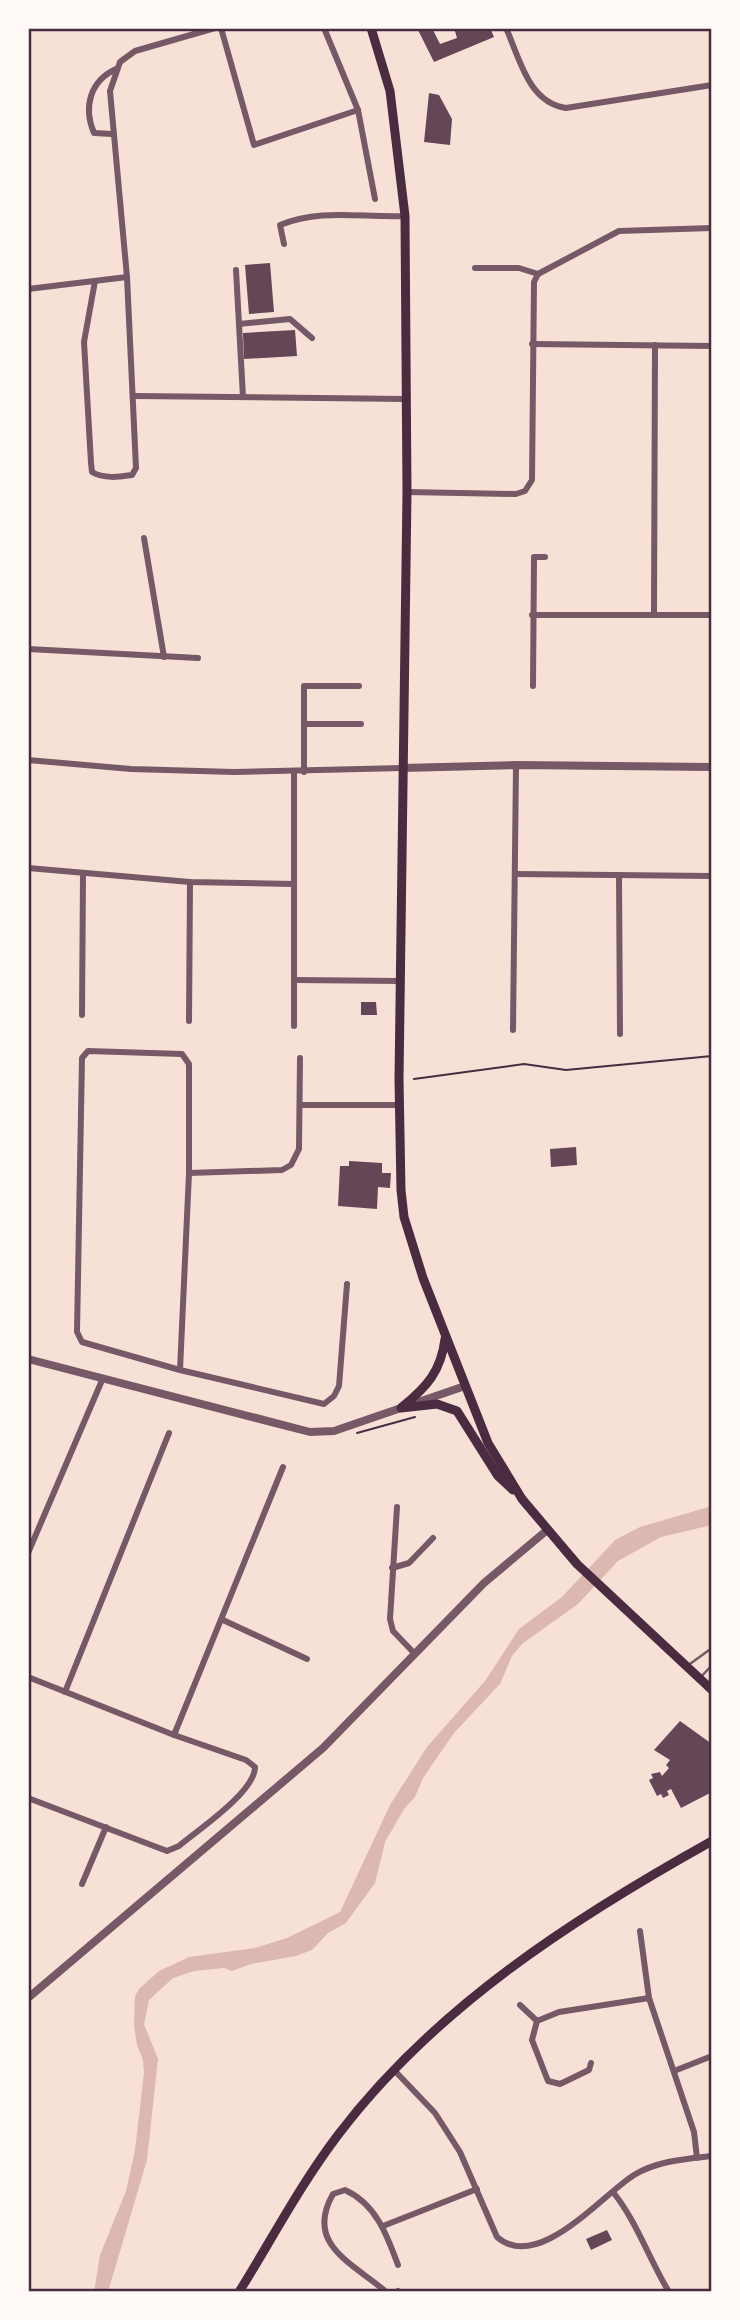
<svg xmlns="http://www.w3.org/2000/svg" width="740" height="2320" font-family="Rubik,sans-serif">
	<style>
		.water { fill: #dcb8b0 }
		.building { fill: #644757 }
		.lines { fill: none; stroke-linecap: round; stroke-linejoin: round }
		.path { stroke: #4a2c40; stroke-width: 2 }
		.service { stroke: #755966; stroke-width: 2.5 }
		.minor { stroke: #755966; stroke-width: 6 }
		.tertiary { stroke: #755966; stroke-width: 8 }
		.secondary { stroke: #4a2c40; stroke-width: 9 }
		.neatline { fill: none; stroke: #4a2c40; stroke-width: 2.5 }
	</style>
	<rect width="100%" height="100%" fill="#f7e1d7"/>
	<polygon class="water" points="712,1506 712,1525 661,1537 618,1561 578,1604 522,1644 512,1656 500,1684 454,1733 423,1778 415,1797 404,1809 385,1842 375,1883 346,1923 328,1933 312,1950 296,1956 251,1964 232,1971 224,1968 194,1971 173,1978 149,2000 144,2024 158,2059 147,2160 108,2292 94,2292 100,2255 126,2191 135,2150 144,2073 143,2060 137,2045 134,2026 135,1996 139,1989 159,1971 189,1957 255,1948 287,1938 340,1912 390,1805 427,1747 485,1681 519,1629 562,1597 615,1540 640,1527"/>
	<g class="building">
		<polygon points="417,28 432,28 440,44 457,38 454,28 490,28 494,37 434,62"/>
		<polygon points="429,93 439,95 452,119 450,145 424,142"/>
		<polygon points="270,263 274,312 249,314 245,265"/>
		<polygon points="295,330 297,356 244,359 243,333"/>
		<polygon points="361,1002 376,1002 377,1015 361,1015"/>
		<polygon points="576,1147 577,1165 551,1167 550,1149"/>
		<polygon points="349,1161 382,1163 382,1173 391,1173 390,1188 378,1187 377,1209 338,1206 340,1166 349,1166"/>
		<polygon points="680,1721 712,1744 712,1792 681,1808 671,1789 667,1791 669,1795 663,1798 661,1794 657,1796 649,1780 653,1778 651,1774 660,1772 662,1776 669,1768 666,1765 670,1760 654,1750"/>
		<polygon points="607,2230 612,2240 591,2250 586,2239"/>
	</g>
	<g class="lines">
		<g class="path">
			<polyline points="414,1079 524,1064 566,1070 712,1056"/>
			<polyline points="357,1433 415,1417"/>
		</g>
		<g class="service">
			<polyline points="687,1666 712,1648"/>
			<polyline points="700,1678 712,1665"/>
		</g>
		<g class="minor">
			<polyline points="221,28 254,145 358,110"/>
			<polyline points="324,28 358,110 375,199"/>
			<path d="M 506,28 C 520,59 528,102 566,108 L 712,85"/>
			<path d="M 112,134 L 94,133 C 83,107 90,81 116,69"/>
			<path d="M 284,244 L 280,225 C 321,208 362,218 405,216"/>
			<polyline points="475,268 519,268 538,274"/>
			<polyline points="236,270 243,397"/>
			<path d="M 95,281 L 84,342 L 91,463 L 92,472 C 104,479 118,477 132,475 L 136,468 L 127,277 L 110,91 L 120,62 L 135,51 L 215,28"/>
			<polyline points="28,289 127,277"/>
			<polyline points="239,324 290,319 312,338"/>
			<polyline points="532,344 712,346"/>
			<polyline points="134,396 406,399"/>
			<polyline points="407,492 516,494 525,491 532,480 534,282 538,274 619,231 712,228"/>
			<polyline points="144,538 164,657"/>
			<polyline points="532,615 712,615"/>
			<polyline points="654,615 655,345"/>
			<polyline points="28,649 198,658"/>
			<polyline points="533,686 534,557 545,557"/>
			<polyline points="304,724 361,724"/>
			<polyline points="28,760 131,769 234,772 403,768"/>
			<polyline points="304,772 304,686 359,686"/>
			<polyline points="28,868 190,882 294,884"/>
			<polyline points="515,874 712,876"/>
			<polyline points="619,875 620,1034"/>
			<polyline points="294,980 401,981"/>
			<polyline points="82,1015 83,873"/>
			<polyline points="189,1021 190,882"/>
			<polyline points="294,1026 294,772"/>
			<polyline points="513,1030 516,765"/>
			<polyline points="300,1105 400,1105"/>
			<polyline points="189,1173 282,1170 291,1165 299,1149 300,1058"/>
			<polyline points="180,1370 189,1173 189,1064 182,1054 88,1051 82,1058 77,1332 82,1342 180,1370 324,1404 334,1396 339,1386 347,1284"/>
			<polyline points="397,1507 390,1619 393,1631 414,1653"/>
			<polyline points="28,1553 103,1378"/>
			<polyline points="392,1568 409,1563 433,1538"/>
			<polyline points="223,1620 307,1659"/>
			<path d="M 28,1677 L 174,1735 L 246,1760 L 255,1767 C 255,1792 198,1830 179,1846 L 167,1851 L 28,1798"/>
			<polyline points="65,1692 169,1433"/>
			<polyline points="174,1735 283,1467"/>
			<polyline points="82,1884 106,1827"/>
			<polyline points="640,1931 649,1998 694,2132 697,2158"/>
			<polyline points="520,2005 537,2021"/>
			<polyline points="591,2063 589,2070 560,2084 548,2081 532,2040 537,2021 559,2012 649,1998"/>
			<path d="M 394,2070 L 435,2113 L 460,2152 L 497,2237 C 538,2273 602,2195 634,2175 C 657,2161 685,2159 712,2156"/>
			<polyline points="674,2071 712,2056"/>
			<path d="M 613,2192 C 637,2222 649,2259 669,2292"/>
			<polyline points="383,2226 477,2189"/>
			<path d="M 384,2290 C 350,2262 305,2243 333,2194 L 345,2190 C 376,2204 387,2235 398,2265"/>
			<polyline points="398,2291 399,2292"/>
		</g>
		<g class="tertiary">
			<polyline points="403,768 516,765 712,767"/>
			<polyline points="28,1359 310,1432 334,1431 465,1386"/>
			<polyline points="28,1998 323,1748 484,1583 546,1531"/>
		</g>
		<g class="secondary">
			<polyline points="371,28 390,91 405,216 407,492 399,1079 401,1190 404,1217 423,1278 488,1443 522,1499 577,1564 712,1690"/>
			<path d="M 402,1407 C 427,1387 441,1371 445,1339"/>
			<polyline points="401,1408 437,1404 457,1411 498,1476 513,1490"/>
			<path d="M 239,2292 C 272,2239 300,2185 338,2135 C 435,2007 574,1918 712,1841"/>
		</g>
	</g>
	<rect width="740" height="2320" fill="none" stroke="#fffaf5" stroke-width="60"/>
	<rect x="30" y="30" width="680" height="2260" class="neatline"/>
</svg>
